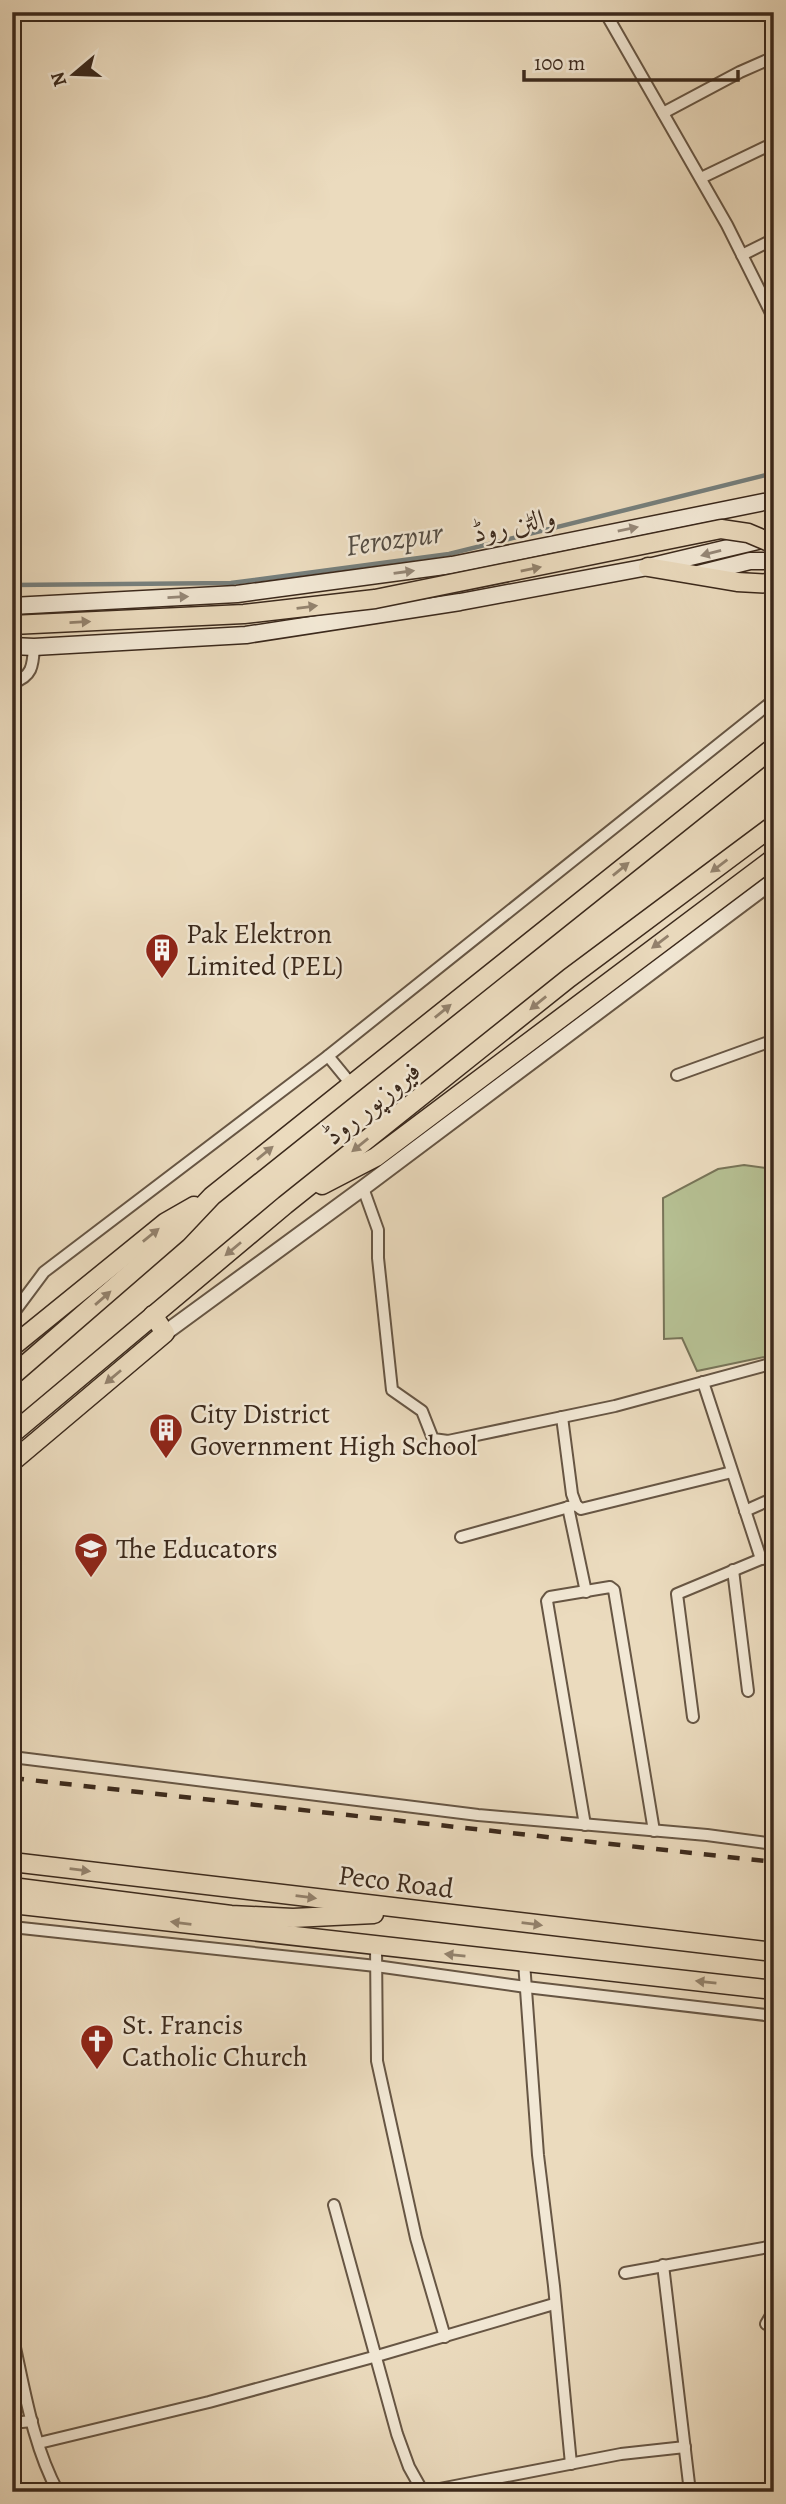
<svg xmlns="http://www.w3.org/2000/svg" width="786" height="2504" font-family="Alegreya,Amiri,serif">
	<style>
		.green { fill: #b6c093; stroke: #787458; stroke-width: 2 }
		.lines { fill: none; stroke-linecap: round; stroke-linejoin: round }
		.stream { stroke: #767f7c; stroke-width: 4.5 }
		.minor-casing { stroke: #675644; stroke-width: 14 }
		.tertiary-casing { stroke: #675644; stroke-width: 18 }
		.secondary-casing { stroke: #3b291c; stroke-width: 19 }
		.primary-casing { stroke: #3b291c; stroke-width: 21 }
		.minor { stroke: #f2e8d5; stroke-width: 10 }
		.tertiary { stroke: #f2e8d5; stroke-width: 14 }
		.secondary { stroke: #f2e8d5; stroke-width: 16 }
		.primary { stroke: #ebdbbe; stroke-width: 18 }
		.rail { stroke: #3b291c; stroke-width: 4.5; stroke-dasharray: 12 12; stroke-linecap: butt }
		.primary-bridge-casing { stroke: #3b291c; stroke-width: 21; stroke-linecap: butt }
		.primary-bridge { stroke: #ebdbbe; stroke-width: 18 }
		.oneway { fill: #968878 }
		.oneway2 { fill: #93826d }
		.labels { text-anchor: middle; dominant-baseline: central; stroke-width: 5; stroke-linejoin: round; paint-order: stroke }
		.street-label { font-size: 28px; fill: #3b291c; stroke: #f2e8d5 }
		.poi-label { font-size: 28px; fill: #3b291c; stroke: #f2e8d5; text-anchor: start }
		.water-label { font-size: 30px; font-style: italic; fill: #544d44; stroke: #f2e8d5 }
	</style>
	<rect width="100%" height="100%" fill="#ebdbbe"/>
	<filter id="stains"><feTurbulence type="fractalNoise" baseFrequency=".00286" numOctaves="4"/><feColorMatrix values="0 0 0 0 .2 0 0 0 0 .09 0 0 0 0 .02 0 0 0 .5 -.17"/></filter>
	<radialGradient id="worn" r=".72"><stop offset=".6" stop-color="#630" stop-opacity="0"/><stop offset="1" stop-color="#630" stop-opacity=".3"/></radialGradient>
	<polygon class="green" points="744,1165 774,1169 774,1355 697,1371 682,1338 664,1339 663,1198 718,1169"/>
	<g class="lines">
		<polyline class="stream" points="12,585 231,583 449,554 774,473"/>
		<g class="minor-casing">
			<g id="minor">
				<polyline points="605,12 727,225 774,319"/>
				<polyline points="663,113 740,72 774,57"/>
				<polyline points="701,178 774,143"/>
				<polyline points="742,255 774,239"/>
				<path d="M 12,683 C 32,677 33,666 34,647"/>
				<polyline points="328,1056 351,1084"/>
				<polyline points="677,1075 774,1040"/>
				<polyline points="363,1188 378,1230 378,1258 392,1390 422,1411 433,1439 448,1441 615,1406 774,1363"/>
				<polyline points="12,1315 44,1272 328,1056 774,700"/>
				<polyline points="703,1382 761,1559"/>
				<polyline points="562,1417 572,1494 576,1505 581,1509 732,1472"/>
				<polyline points="568,1507 586,1592"/>
				<polyline points="745,1511 774,1498"/>
				<polyline points="461,1537 576,1505"/>
				<polyline points="733,1570 748,1691"/>
				<polyline points="693,1717 677,1594 761,1559 774,1557"/>
				<polyline points="12,1757 478,1815 707,1835 774,1844"/>
				<polyline points="585,1825 547,1601 550,1597 610,1587 614,1590 654,1831"/>
				<polyline points="12,1927 376,1966 526,1987 774,2016"/>
				<polyline points="376,1946 377,2061 416,2238 445,2337"/>
				<polyline points="524,1962 538,2155 554,2286 571,2464"/>
				<polyline points="334,2205 397,2434 409,2467 423,2492"/>
				<polyline points="663,2265 690,2492"/>
				<polyline points="625,2273 774,2246"/>
				<polyline points="766,2324 774,2310"/>
				<path d="M 12,2334 C 24,2386 32,2444 58,2492"/>
				<polyline points="12,2423 32,2421"/>
				<polyline points="39,2443 209,2402 377,2356 554,2304"/>
				<polyline points="424,2492 621,2454 685,2447"/>
			</g>
		</g>
		<g class="tertiary-casing">
			<polyline id="tertiary" points="165,1333 363,1188 774,880"/>
		</g>
		<g class="secondary-casing">
			<g id="secondary">
				<polyline points="694,575 750,561 774,561"/>
				<polyline points="12,606 237,594 452,565 774,500"/>
				<polyline points="12,646 34,647 246,635 460,602 648,567 770,538"/>
			</g>
		</g>
		<g class="primary-casing">
			<g id="primary">
				<polyline points="648,567 737,582 774,584"/>
				<polyline points="322,1185 376,1157 774,858"/>
				<polyline points="12,1347 166,1222 194,1206"/>
				<polyline points="12,1376 177,1233 212,1196 774,747"/>
				<polyline points="12,1434 285,1205 569,978 774,825"/>
				<polyline points="12,1462 165,1333 153,1315"/>
				<polyline points="12,1862 774,1952"/>
				<polyline points="12,1887 231,1915 293,1918 374,1914"/>
				<polyline points="12,1904 774,1990"/>
			</g>
		</g>
		<use href="#minor" class="minor"/>
		<use href="#tertiary" class="tertiary"/>
		<use href="#secondary" class="secondary"/>
		<use href="#primary" class="primary"/>
		<polyline class="rail" points="12,1778 774,1862"/>
		<g class="primary-bridge-casing">
			<polyline id="primary-bridge" points="12,625 244,614 375,599 721,529 748,533 774,544"/>
		</g>
		<use href="#primary-bridge" class="primary-bridge"/>
	</g>
	<defs><path id="oneway-solid" d="M-6-.8H1V-3.2L6.5 0L1 3.2V.8H-6Z" transform="scale(1.75)"/></defs>
	<g class="oneway">
		<use href="#oneway-solid" transform="translate(628 529) rotate(-12)"/>
		<use href="#oneway-solid" transform="translate(711 553) rotate(165)"/>
		<use href="#oneway-solid" transform="translate(404 572) rotate(-8)"/>
		<use href="#oneway-solid" transform="translate(178 597) rotate(-3)"/>
	</g>
	<g class="oneway2">
		<use href="#oneway-solid" transform="translate(531 569) rotate(-11)"/>
		<use href="#oneway-solid" transform="translate(307 607) rotate(-7)"/>
		<use href="#oneway-solid" transform="translate(80 622) rotate(-3)"/>
		<use href="#oneway-solid" transform="translate(719 866) rotate(143)"/>
		<use href="#oneway-solid" transform="translate(621 869) rotate(-39)"/>
		<use href="#oneway-solid" transform="translate(660 942) rotate(143)"/>
		<use href="#oneway-solid" transform="translate(538 1003) rotate(141)"/>
		<use href="#oneway-solid" transform="translate(443 1011) rotate(-39)"/>
		<use href="#oneway-solid" transform="translate(360 1145) rotate(141)"/>
		<use href="#oneway-solid" transform="translate(265 1153) rotate(-39)"/>
		<use href="#oneway-solid" transform="translate(151 1235) rotate(-39)"/>
		<use href="#oneway-solid" transform="translate(233 1249) rotate(140)"/>
		<use href="#oneway-solid" transform="translate(103 1298) rotate(-41)"/>
		<use href="#oneway-solid" transform="translate(113 1377) rotate(140)"/>
		<use href="#oneway-solid" transform="translate(80 1870) rotate(7)"/>
		<use href="#oneway-solid" transform="translate(306 1897) rotate(7)"/>
		<use href="#oneway-solid" transform="translate(181 1923) rotate(-173)"/>
		<use href="#oneway-solid" transform="translate(532 1924) rotate(7)"/>
		<use href="#oneway-solid" transform="translate(455 1955) rotate(-174)"/>
		<use href="#oneway-solid" transform="translate(706 1982) rotate(-174)"/>
	</g>
	<defs>
		<g id="building-pin" transform="scale(1.75)"><path d="M0 17L-7.5 6A9.5 9.5 0 1 1 7.5 6Z" fill="#8f2418" stroke="#f2e8d5"/><path d="M-4-6H4V6H1V3H-1V6H-4ZM-2.5-4.3h1.7v1.8h-1.7ZM.8-4.3h1.7v1.8H.8ZM-2.5-1h1.7V.8h-1.7ZM.8-1h1.7V.8H.8Z" fill="#fff"/></g>
		<g id="school-pin" transform="scale(1.75)"><path d="M0 17L-7.5 6A9.5 9.5 0 1 1 7.5 6Z" fill="#8f2418" stroke="#f2e8d5"/><path d="M0-5L7-2L0 1L-7-2ZM-4 1L0 2.5L4 1V4Q0 6-4 4Z" fill="#fff"/></g>
		<g id="church-pin" transform="scale(1.75)"><path d="M0 17L-7.5 6A9.5 9.5 0 1 1 7.5 6Z" fill="#8f2418" stroke="#f2e8d5"/><path d="M-1.2-6h2.4v3.5h3.3v2.4h-3.3V6h-2.4V-.1h-3.3v-2.4h3.3Z" fill="#fff"/></g>
	</defs>
	<g fill-rule="evenodd">
		<use href="#building-pin" x="162" y="950"/>
		<use href="#building-pin" x="166" y="1430"/>
		<use href="#school-pin" x="91" y="1549"/>
		<use href="#church-pin" x="97" y="2041"/>
	</g>
	<g class="labels">
		<g class="street-label">
			<text transform="translate(514 525) rotate(-12)">والٹن روڈ</text>
			<text transform="translate(372 1103) rotate(-39)">فیروزپور روڈ</text>
			<text transform="translate(396 1882) rotate(7)">Peco Road</text>
		</g>
		<g class="poi-label">
			<text x="186" y="934">Pak Elektron<tspan x="186" dy="32">Limited (PEL)</tspan></text>
			<text x="190" y="1414">City District<tspan x="190" dy="32">Government High School</tspan></text>
			<text x="116" y="1549">The Educators</text>
			<text x="122" y="2025">St. Francis<tspan x="122" dy="32">Catholic Church</tspan></text>
		</g>
		<g class="water-label">
			<text transform="translate(394 539) rotate(-8)">Ferozpur</text>
		</g>
	</g>
	<rect width="786" height="2504" fill="none" stroke="#ebdbbe" stroke-width="42"/>
	<rect x="14" y="14" width="758" height="2476" fill="none" stroke="#3b291c" stroke-width="3.5"/>
	<rect x="21" y="21" width="744" height="2462" fill="none" stroke="#3b291c" stroke-width="2"/>
	<g transform="translate(74 74) rotate(251)" stroke="#f2e8d5" stroke-width="5" paint-order="stroke">
	<path d="M0-5L12 26L0 18L-12 26Z" fill="#3b291c"/>
	<text y="-10" font-size="19" font-weight="bold" text-anchor="middle" fill="#3b291c">N</text>
	</g>
	<path d="M524 70v10h214v-10" fill="none" stroke="#3b291c" stroke-width="3.5"/>
	<text x="534" y="70" font-size="21" fill="#3b291c" stroke="#f2e8d5" stroke-width="5" paint-order="stroke">100 m</text>
	<rect width="100%" height="100%" filter="url(#stains)"/>
	<rect width="100%" height="100%" fill="url(#worn)"/>
</svg>
